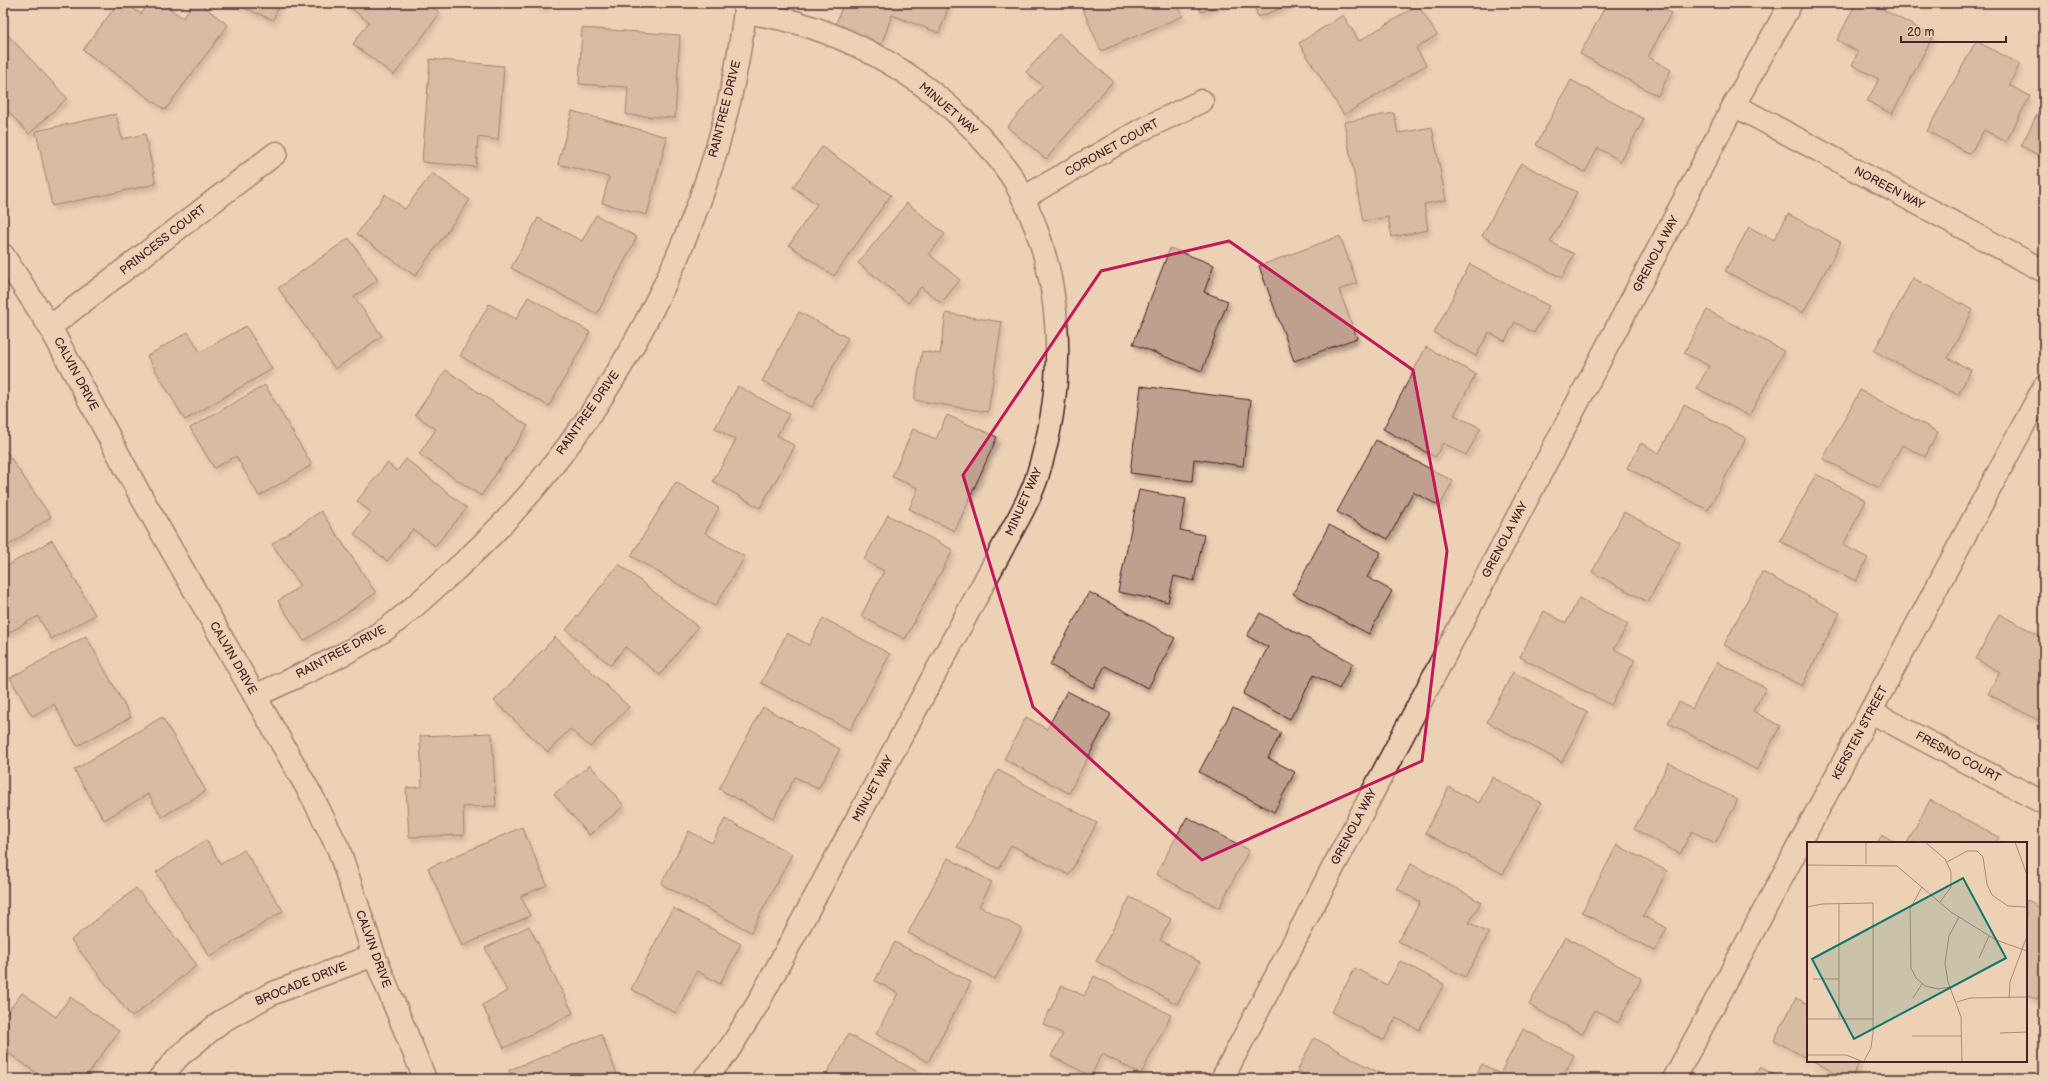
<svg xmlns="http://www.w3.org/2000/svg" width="2047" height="1082" font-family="'Balsamiq Sans',sans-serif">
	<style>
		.building { fill: #bf9f8e; stroke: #4a1f2b; filter: url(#shadow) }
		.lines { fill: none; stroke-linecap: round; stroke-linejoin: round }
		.street-casing { stroke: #4a1f2b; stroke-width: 25 }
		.secondary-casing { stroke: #4a1f2b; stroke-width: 25 }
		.street { stroke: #edd1b4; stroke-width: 22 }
		.secondary { stroke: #edd1b4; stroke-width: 22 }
		.marked { fill: none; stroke: #c2185b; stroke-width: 3; stroke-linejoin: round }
		.labels { text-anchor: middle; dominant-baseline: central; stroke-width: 3; stroke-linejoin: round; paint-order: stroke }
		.street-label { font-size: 12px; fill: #4a1f2b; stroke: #edd1b4 }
		.inset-road { fill: none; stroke: #ac8a7d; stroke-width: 1 }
		.view { fill: #0f766e; fill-opacity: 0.15; stroke: #0f766e; stroke-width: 2 }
		.inset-edge { fill: none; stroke: #4a1f2b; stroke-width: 2 }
	</style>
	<defs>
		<filter id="shadow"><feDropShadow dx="2.5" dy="4.5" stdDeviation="2" flood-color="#0004"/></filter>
	</defs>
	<rect width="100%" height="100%" fill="#edd1b4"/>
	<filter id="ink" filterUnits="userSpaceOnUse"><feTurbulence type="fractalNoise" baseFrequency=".025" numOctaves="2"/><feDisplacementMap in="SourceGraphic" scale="8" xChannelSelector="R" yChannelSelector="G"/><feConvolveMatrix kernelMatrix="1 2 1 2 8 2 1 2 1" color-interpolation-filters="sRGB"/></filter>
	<g filter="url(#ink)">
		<g class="building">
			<polygon points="118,3 125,3 141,14 149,3 162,3 183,18 193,3 199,3 228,25 165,110 83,50"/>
			<polygon points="233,3 280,3 273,20"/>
			<polygon points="344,3 427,3 440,13 394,75 353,44 369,22"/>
			<polygon points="533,3 547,3 545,8"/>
			<polygon points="843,3 950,3 939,33 892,15 881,45 835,27"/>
			<polygon points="1080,3 1177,3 1183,16 1101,51"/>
			<polygon points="1197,3 1226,3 1201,12"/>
			<polygon points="1253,3 1295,3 1258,17"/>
			<polygon points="1607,3 1653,3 1671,13 1648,57 1671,70 1658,96 1580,54"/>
			<polygon points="1856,3 1871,3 1933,36 1892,114 1867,101 1879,79 1852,65 1858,52 1837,40"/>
			<polygon points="1418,5 1437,35 1416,48 1426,65 1344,115 1299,43 1343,15 1359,41"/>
			<polygon points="582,28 680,35 675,118 626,115 628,87 579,84"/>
			<polygon points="4,31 67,98 29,134 3,106"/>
			<polygon points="1059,34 1113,81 1046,159 1007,127 1043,86 1026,72"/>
			<polygon points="1976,41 2020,64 2009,85 2030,96 2006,142 1984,130 1970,154 1927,131"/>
			<polygon points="430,59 504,66 498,140 478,137 476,167 422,162"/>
			<polygon points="1571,80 1644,119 1621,161 1598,148 1585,172 1536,145"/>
			<polygon points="2044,101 2044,158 2021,146"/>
			<polygon points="572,111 667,137 647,215 602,203 609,177 558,164"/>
			<polygon points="1394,113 1398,133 1432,127 1446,200 1424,204 1428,230 1392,237 1388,217 1363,221 1344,122"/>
			<polygon points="116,114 122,139 145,134 156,184 52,206 36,131"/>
			<polygon points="822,147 891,195 834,276 789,245 817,204 793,187"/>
			<polygon points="1521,163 1577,192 1550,242 1574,254 1562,278 1482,236"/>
			<polygon points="432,173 470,200 415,276 357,234 385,194 405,209"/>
			<polygon points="907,203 945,234 929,254 960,280 941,303 921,287 908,303 858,263"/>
			<polygon points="1788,214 1841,242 1803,313 1725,271 1749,227 1774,240"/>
			<polygon points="596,215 637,237 597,314 511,268 538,218 582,241"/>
			<polygon points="1340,236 1357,283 1339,290 1357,338 1294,361 1259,266"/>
			<polygon points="349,238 378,280 354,297 382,336 335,369 278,288"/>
			<polygon points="1170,248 1214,265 1204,292 1228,301 1202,371 1133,344"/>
			<polygon points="1470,264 1549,306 1534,333 1515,322 1505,341 1489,332 1476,356 1434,333"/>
			<polygon points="1913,278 1973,310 1948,358 1971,370 1958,395 1874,351"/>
			<polygon points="528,297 590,332 549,406 460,356 489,304 516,319"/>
			<polygon points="1707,310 1784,351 1749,416 1697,388 1709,366 1684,353"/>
			<polygon points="799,312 848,338 812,407 762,381"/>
			<polygon points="946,313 1002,322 988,412 914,400 922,351 940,354"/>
			<polygon points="246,326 272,369 185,420 147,356 188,332 200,352"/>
			<polygon points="1426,347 1476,374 1454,415 1481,428 1466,455 1443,443 1435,457 1383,429"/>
			<polygon points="446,370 528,426 481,496 419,454 436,429 415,415"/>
			<polygon points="265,385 312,465 259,496 236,456 214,468 190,428"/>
			<polygon points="738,386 789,414 777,435 795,446 760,508 713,481 736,440 715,428"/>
			<polygon points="1141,386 1251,400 1243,466 1194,459 1192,481 1130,473"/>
			<polygon points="1860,390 1938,432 1925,457 1902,445 1879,488 1823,459"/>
			<polygon points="1684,405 1746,438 1708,510 1627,468 1641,443 1659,453"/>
			<polygon points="947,415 997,437 955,531 909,509 918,488 892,477 913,429 936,439"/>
			<polygon points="1376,440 1453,481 1440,506 1413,492 1388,539 1337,512"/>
			<polygon points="3,447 51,517 3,549"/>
			<polygon points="406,459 467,508 435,546 413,529 387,561 354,534 371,512 357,501 387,463 397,471"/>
			<polygon points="1816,474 1866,501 1843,545 1868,558 1856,581 1780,541"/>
			<polygon points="676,482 719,508 705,533 745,557 715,606 631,556"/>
			<polygon points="1139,490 1186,499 1180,530 1204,535 1194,581 1174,576 1168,602 1118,592"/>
			<polygon points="321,511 376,593 304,641 278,601 300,586 272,544"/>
			<polygon points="1624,512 1680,542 1648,602 1592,572"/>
			<polygon points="888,515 953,550 905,639 861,616 884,571 864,560"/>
			<polygon points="1329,525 1381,552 1367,577 1392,591 1369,634 1293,594"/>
			<polygon points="52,540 95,615 51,639 38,616 3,636 3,568"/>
			<polygon points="2044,557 2044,574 2037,570"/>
			<polygon points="619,564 698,627 660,675 625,647 611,665 566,630"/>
			<polygon points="1762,572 1840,613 1802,686 1724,645"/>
			<polygon points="1089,592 1175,638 1148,688 1105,666 1093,688 1050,665"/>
			<polygon points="1579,598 1628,624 1614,649 1635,660 1611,705 1520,657 1544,611 1566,623"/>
			<polygon points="1260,613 1353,663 1339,689 1314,675 1290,719 1243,694 1268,647 1247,636"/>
			<polygon points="1999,614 2044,638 2044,709 2038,720 1988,694 2000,672 1976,659"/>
			<polygon points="823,618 890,654 850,730 761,683 787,633 809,645"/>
			<polygon points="86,636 131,717 77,746 54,704 32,716 10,678"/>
			<polygon points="555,637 629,707 590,747 570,729 548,752 494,701"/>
			<polygon points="1717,662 1766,688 1753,711 1780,726 1757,770 1668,723 1679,702 1692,709"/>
			<polygon points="1513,672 1588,712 1562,762 1487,722"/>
			<polygon points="1067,691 1111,714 1069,793 1004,759 1026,717 1047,729"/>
			<polygon points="763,707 840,749 818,789 795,777 773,818 719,789"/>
			<polygon points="1233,708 1281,733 1268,758 1295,772 1274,812 1199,772"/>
			<polygon points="162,717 206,791 162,817 148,794 104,820 74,770"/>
			<polygon points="492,733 496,806 463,807 464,835 409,837 406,788 422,787 420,736"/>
			<polygon points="1669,763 1738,800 1715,843 1692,831 1680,854 1634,829"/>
			<polygon points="590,765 624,806 589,835 554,794"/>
			<polygon points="998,770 1097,823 1069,875 1011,845 999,869 957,847"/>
			<polygon points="1492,777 1541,803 1503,874 1425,833 1449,787 1479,803"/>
			<polygon points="1930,800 1999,837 1995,843 1907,843"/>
			<polygon points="1187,817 1249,850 1219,908 1156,874"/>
			<polygon points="725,819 792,854 751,932 661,884 689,831 712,843"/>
			<polygon points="522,827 547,885 521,896 530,916 462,946 428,868"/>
			<polygon points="1882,835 1897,843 1877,843"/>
			<polygon points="206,840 221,864 244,850 283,911 210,957 156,872"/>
			<polygon points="1617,845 1667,871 1643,916 1667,928 1655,951 1582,912"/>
			<polygon points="948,858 992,882 979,906 1022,929 995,979 908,933"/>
			<polygon points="1411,864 1481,902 1469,923 1489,933 1465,977 1398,941 1420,902 1397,889"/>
			<polygon points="136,888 197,965 132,1017 71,940"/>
			<polygon points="1130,897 1171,919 1160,940 1200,962 1177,1004 1096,961"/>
			<polygon points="2026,900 2044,910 2044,986 2037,999 2026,994"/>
			<polygon points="673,908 741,944 720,984 697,971 676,1013 631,989"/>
			<polygon points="529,926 573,1013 504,1048 482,1005 507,991 485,948"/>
			<polygon points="1565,937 1642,978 1618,1023 1595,1010 1582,1034 1529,1005"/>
			<polygon points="895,942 971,982 928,1062 876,1034 898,993 875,981"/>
			<polygon points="1400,961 1444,984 1419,1030 1396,1018 1384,1040 1331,1012 1355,968 1387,985"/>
			<polygon points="1094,976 1171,1015 1141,1074 1102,1054 1091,1076 1051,1056 1063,1034 1043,1024 1062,985 1084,996"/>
			<polygon points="22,993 56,1017 70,997 119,1031 84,1079 45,1079 3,1049 3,1018"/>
			<polygon points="1796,998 1808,1004 1808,1059 1774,1040"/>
			<polygon points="1523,1029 1574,1055 1562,1079 1474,1079 1482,1064 1500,1074"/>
			<polygon points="601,1034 619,1079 513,1079 509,1070"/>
			<polygon points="848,1034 931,1079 824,1079"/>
			<polygon points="1314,1038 1391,1079 1313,1079 1297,1071"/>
			<polygon points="1813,1061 1860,1061 1851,1079 1846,1079"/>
			<polygon points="1760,1067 1782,1079 1753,1079"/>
		</g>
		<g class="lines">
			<g class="street-casing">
				<g id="street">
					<polyline points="1734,105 2044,271"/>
					<polyline points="1023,198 1141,130 1202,101"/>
					<polyline points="50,327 276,153"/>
					<path d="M 255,696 C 298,676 343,657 383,631 C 405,617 424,597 444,580 C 608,437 722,219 746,3"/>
					<polyline points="1871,712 2044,803"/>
					<polyline points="159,1079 179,1056 222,1021 271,994 374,955"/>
					<path d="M 704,1079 L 728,1051 L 757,1005 L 1003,547 C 1014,525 1030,501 1037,477 C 1068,379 1065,273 1015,182 C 1008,170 999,159 990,148 C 940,89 872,45 798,23 C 781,18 763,15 745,12"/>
					<polyline points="1222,1079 1734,105 1791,3"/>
					<polyline points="1674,1079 2044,387"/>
				</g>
			</g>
			<g class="secondary-casing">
				<polyline id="secondary" points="3,255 50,327 138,491 313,798 339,850 374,955 425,1079"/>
			</g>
			<use href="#street" class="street"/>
			<use href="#secondary" class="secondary"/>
		</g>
	</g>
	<path d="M0 0H2047V1082H0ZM 1229,241 L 1413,370 L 1447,551 L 1422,761 L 1202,860 L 1033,707 L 963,475 L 1101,271 Z" fill="#edd1b4" fill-opacity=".55" fill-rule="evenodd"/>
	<path class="marked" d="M 1229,241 L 1413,370 L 1447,551 L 1422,761 L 1202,860 L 1033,707 L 963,475 L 1101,271 Z"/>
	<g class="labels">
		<g class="street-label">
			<text transform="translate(725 109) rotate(-76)">RAINTREE DRIVE</text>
			<text transform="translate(948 109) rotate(41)">MINUET WAY</text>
			<text transform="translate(1112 148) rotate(-29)">CORONET COURT</text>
			<text transform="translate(1889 188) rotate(28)">NOREEN WAY</text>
			<text transform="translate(163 240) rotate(-38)">PRINCESS COURT</text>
			<text transform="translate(1656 254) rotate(-62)">GRENOLA WAY</text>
			<text transform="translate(76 374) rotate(62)">CALVIN DRIVE</text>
			<text transform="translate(588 413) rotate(-55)">RAINTREE DRIVE</text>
			<text transform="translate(1024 502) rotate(-66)">MINUET WAY</text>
			<text transform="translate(1505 540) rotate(-62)">GRENOLA WAY</text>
			<text transform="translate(341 652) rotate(-28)">RAINTREE DRIVE</text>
			<text transform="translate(233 658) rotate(60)">CALVIN DRIVE</text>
			<text transform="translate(1860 733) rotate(-62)">KERSTEN STREET</text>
			<text transform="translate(1958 757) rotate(28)">FRESNO COURT</text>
			<text transform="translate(873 789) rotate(-62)">MINUET WAY</text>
			<text transform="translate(1354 827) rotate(-62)">GRENOLA WAY</text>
			<text transform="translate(373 949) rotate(70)">CALVIN DRIVE</text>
			<text transform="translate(301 984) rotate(-22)">BROCADE DRIVE</text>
		</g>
	</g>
	<g transform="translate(1807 842)">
		<rect width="220" height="220" fill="#edd1b4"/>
		<path class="inset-road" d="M 59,0 L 59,22M 118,0 L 138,17 L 144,30 L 144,45 L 133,60M 208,0 L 220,33M 140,20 L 160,9 L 170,9 L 176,15 L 180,42 L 185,53 L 201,64 L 220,65M 0,23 L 90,24 L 144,70 L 189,98 L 220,109M 115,45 L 103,67 L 104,126 L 109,136 L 118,144 L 131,147 L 143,145M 0,65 L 15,62 L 66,61 L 66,191 L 64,206 L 57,219M 152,75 L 142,94 L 138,121 L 141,140 L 154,175 L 155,220M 172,116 L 182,94M 6,137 L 32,137M 106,156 L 115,142M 202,156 L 203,140 L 220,94M 150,160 L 163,156 L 220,155M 0,177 L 66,177M 32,177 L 32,62M 193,191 L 220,190M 105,194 L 155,194M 0,213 L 39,213 L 57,220"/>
		<path class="view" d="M 156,36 L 199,116 L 47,197 L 5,117 Z"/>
		<rect width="220" height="220" class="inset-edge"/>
	</g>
	<rect width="2047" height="1082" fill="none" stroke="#edd1b4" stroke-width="16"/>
	<rect x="8" y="8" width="2031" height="1066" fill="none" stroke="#4a1f2b" stroke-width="1.5" filter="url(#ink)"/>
	<path d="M1901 36v6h105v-6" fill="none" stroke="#4a1f2b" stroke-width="2"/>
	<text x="1907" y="36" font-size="12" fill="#4a1f2b" stroke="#edd1b4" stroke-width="3" paint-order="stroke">20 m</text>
</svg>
